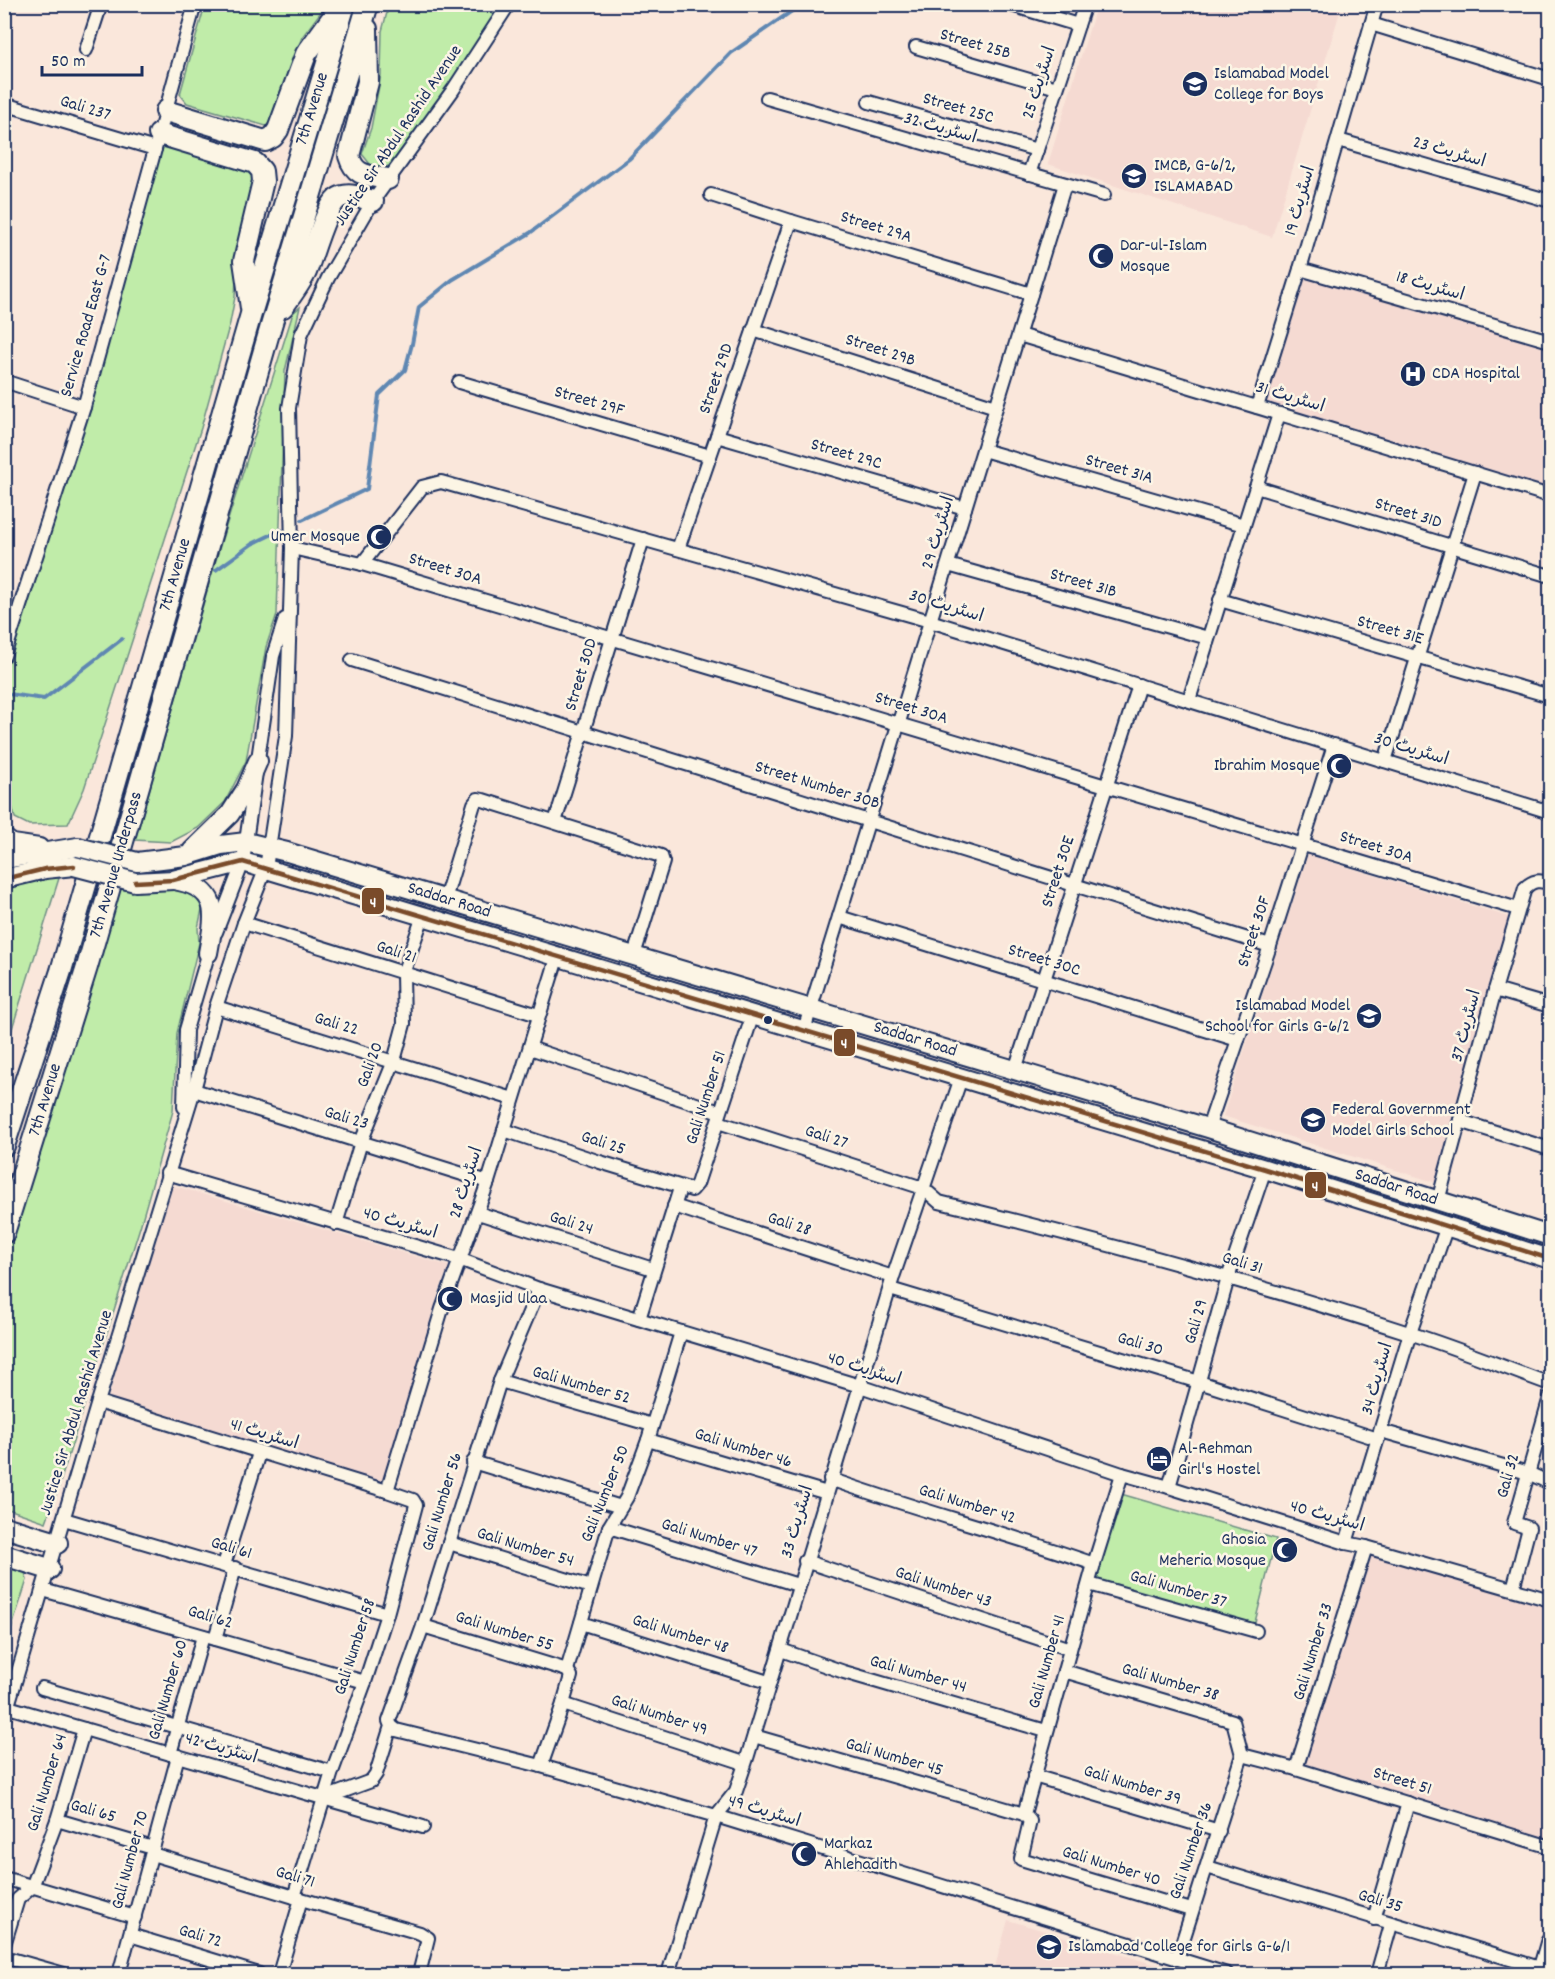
<svg xmlns="http://www.w3.org/2000/svg" width="1555" height="1979" font-family="Dekko,'Playpen Sans Arabic',sans-serif">
	<style>
		.built { fill: #f5dad2 }
		.green { fill: #c0eca9; stroke: #6e8e84; stroke-width: 1.5 }
		.lines { fill: none; stroke-linecap: round; stroke-linejoin: round }
		.stream { stroke: #5f87b2; stroke-width: 4 }
		.street-casing { stroke: #1b2f5e; stroke-width: 16 }
		.secondary-casing { stroke: #1b2f5e; stroke-width: 22 }
		.primary-casing { stroke: #1b2f5e; stroke-width: 24 }
		.street { stroke: #fcf5e5; stroke-width: 12 }
		.secondary { stroke: #fcf5e5; stroke-width: 18 }
		.primary { stroke: #fcf5e5; stroke-width: 20 }
		.secondary-bridge-casing { stroke: #1b2f5e; stroke-width: 22; stroke-linecap: butt }
		.secondary-bridge { stroke: #fcf5e5; stroke-width: 18 }
		.bus-1-casing { stroke: #fcf5e5; stroke-width: 9 }
		.bus-1 { stroke: #7a4b2a; stroke-width: 4.5 }
		.bus-dot { fill: #1b2f5e; stroke: #fcf5e5; stroke-width: 2 }
		.labels { text-anchor: middle; dominant-baseline: central; stroke-width: 5; stroke-linejoin: round; paint-order: stroke }
		.street-label { font-size: 18px; fill: #1b2f5e; stroke: #fcf5e5 }
		.poi-label { font-size: 18px; fill: #1b2f5e; stroke: #fcf5e5; text-anchor: start }
		.line-badge { stroke: #fcf5e5; stroke-width: 2 }
		.badge-label { font-size: 16px; text-anchor: middle; font-weight: bold; fill: #fff }
	</style>
	<rect width="100%" height="100%" fill="#fae7db"/>
	<filter id="ink" filterUnits="userSpaceOnUse"><feTurbulence type="fractalNoise" baseFrequency=".0167" numOctaves="2"/><feDisplacementMap in="SourceGraphic" scale="12" xChannelSelector="R" yChannelSelector="G"/><feConvolveMatrix kernelMatrix="1 2 1 2 8 2 1 2 1" color-interpolation-filters="sRGB"/></filter>
	<g filter="url(#ink)">
		<g class="built">
			<polygon points="1097,4 1342,5 1272,237 1048,164"/>
			<polygon points="1304,275 1550,345 1550,491 1266,403"/>
			<polygon points="1308,855 1509,917 1437,1183 1223,1116"/>
			<polygon points="171,1185 449,1266 438,1294 384,1482 108,1399"/>
			<polygon points="1369,1552 1550,1605 1550,1841 1301,1767"/>
			<polygon points="1008,1920 1186,1974 993,1974"/>
		</g>
		<g class="green">
			<polygon points="205,5 326,5 302,37 272,120 266,126 187,103 180,94"/>
			<polygon points="389,5 504,5 470,63 389,166 374,169 362,154 371,128 381,75 382,31"/>
			<polygon points="163,141 247,168 257,179 250,193 238,243 235,297 230,323 201,428 84,789 68,824 29,825 15,818 5,778 8,656"/>
			<polygon points="300,307 285,371 277,614 266,647 246,761 225,802 198,828 171,842 135,840 222,539 293,313"/>
			<polygon points="60,875 5,1051 5,890 12,885"/>
			<polygon points="115,888 191,889 204,900 198,928 199,943 177,1033 173,1111 140,1227 58,1489 46,1522 5,1508 4,1255"/>
			<polygon points="1121,1494 1276,1539 1254,1626 1092,1580"/>
			<polygon points="5,1559 23,1565 27,1580 5,1649"/>
		</g>
		<g class="lines">
			<g class="stream">
				<polyline points="302,520 367,489 379,395 405,370 412,344 419,307 452,280 530,233 629,159 731,53 802,4"/>
				<polyline points="216,570 252,544 281,530"/>
				<polyline points="9,694 44,699 122,639"/>
			</g>
			<g class="street-casing">
				<g id="street">
					<polyline points="701,4 714,4"/>
					<polyline points="1008,4 1078,25"/>
					<polyline points="1371,24 1550,79"/>
					<polyline points="916,47 1057,88"/>
					<polyline points="86,50 101,4"/>
					<polyline points="767,98 1104,195"/>
					<polyline points="869,102 1037,150"/>
					<polyline points="4,104 155,149"/>
					<polyline points="1338,140 1550,201"/>
					<polyline points="1029,174 1085,4"/>
					<polyline points="711,195 791,221 1031,294"/>
					<polyline points="1300,269 1550,341"/>
					<polyline points="753,330 996,407"/>
					<polyline points="1019,335 1550,496"/>
					<polyline points="4,381 84,407"/>
					<polyline points="459,382 710,456"/>
					<polyline points="1257,407 1300,269 1377,4"/>
					<polyline points="717,436 965,508"/>
					<polyline points="983,450 1244,525"/>
					<polyline points="1256,487 1550,576"/>
					<polyline points="292,548 362,564 1518,909"/>
					<polyline points="678,549 791,221"/>
					<polyline points="362,564 422,487 441,482 930,621 1550,812"/>
					<polyline points="948,565 1208,638"/>
					<polyline points="1220,600 1550,696"/>
					<polyline points="4,656 84,407 195,4"/>
					<polyline points="352,660 1270,946"/>
					<polyline points="1189,700 1279,414"/>
					<polyline points="1385,761 1475,473"/>
					<polyline points="555,822 643,539"/>
					<polyline points="445,899 474,804 478,799 483,800 661,856 663,862 634,955"/>
					<polyline points="839,917 1238,1040"/>
					<polyline points="244,923 538,1015"/>
					<polyline points="216,932 243,862 273,656 285,619"/>
					<polyline points="1495,990 1550,1006"/>
					<polyline points="216,1007 513,1099"/>
					<polyline points="804,1030 1065,184"/>
					<polyline points="530,1048 720,1112"/>
					<polyline points="1015,1070 1139,685"/>
					<polyline points="194,1090 488,1182"/>
					<polyline points="184,1107 186,1030 210,948"/>
					<polyline points="1460,1121 1550,1149"/>
					<path d="M 718,1122 L 923,1188 L 939,1202 C 1097,1240 1254,1283 1409,1333 C 1457,1348 1503,1367 1550,1384"/>
					<polyline points="1208,1128 1270,946 1334,745"/>
					<polyline points="504,1130 600,1162 692,1190 697,1184 753,1014"/>
					<polyline points="167,1173 459,1259 539,1289 860,1386 1122,1474 1169,1487 1346,1543 1366,1547 1550,1600"/>
					<path d="M 1438,1201 L 1495,990 L 1525,888 C 1533,880 1539,880 1550,883"/>
					<polyline points="674,1206 893,1277"/>
					<polyline points="478,1213 653,1269"/>
					<polyline points="336,1224 361,1142 394,1061 404,1024 403,974 423,916"/>
					<polyline points="890,1289 1199,1382 1378,1439"/>
					<polyline points="639,1319 680,1188"/>
					<polyline points="500,1381 652,1425"/>
					<polyline points="98,1402 387,1491 413,1500 416,1505 387,1614 365,1682 332,1772 294,1897"/>
					<polyline points="1381,1431 1528,1473 1550,1483"/>
					<polyline points="648,1440 827,1493"/>
					<polyline points="473,1462 621,1507"/>
					<polyline points="1122,1474 1094,1564 1024,1814 1030,1821 1021,1859 1191,1910"/>
					<path d="M 830,1479 C 917,1510 1007,1533 1094,1564"/>
					<polyline points="1169,1487 1228,1278 1265,1169"/>
					<polyline points="387,1491 442,1309 488,1182 558,955"/>
					<polyline points="64,1519 387,1614"/>
					<polyline points="609,1527 798,1585"/>
					<polyline points="449,1543 591,1587"/>
					<polyline points="1346,1543 1410,1333 1447,1226"/>
					<polyline points="805,1561 1070,1649"/>
					<polyline points="224,1565 259,1453"/>
					<polyline points="1089,1584 1256,1631"/>
					<polyline points="1513,1589 1529,1528 1514,1523 1550,1397"/>
					<polyline points="43,1590 365,1682"/>
					<polyline points="581,1623 768,1682"/>
					<polyline points="423,1626 567,1670 571,1676 563,1704 541,1766"/>
					<polyline points="215,1639 235,1568"/>
					<polyline points="781,1650 844,1672 1046,1731"/>
					<polyline points="567,1670 609,1527 627,1497 648,1440 681,1332"/>
					<polyline points="1064,1671 1233,1721 1242,1755"/>
					<polyline points="42,1688 332,1772"/>
					<polyline points="563,1704 744,1763"/>
					<polyline points="8,1707 423,1827"/>
					<polyline points="4,1719 98,1402 194,1090 216,1007 244,923 266,868 286,736 292,548 289,408 301,335 328,278 373,201 453,90 509,4"/>
					<polyline points="391,1726 396,1730 541,1766 716,1816 1227,1974"/>
					<polyline points="754,1736 1024,1814"/>
					<polyline points="170,1754 203,1636"/>
					<polyline points="1242,1755 1296,1769 1550,1847"/>
					<polyline points="1296,1769 1366,1547"/>
					<polyline points="1034,1776 1219,1831"/>
					<polyline points="325,1798 371,1781 376,1774 391,1726 389,1721 423,1626 500,1381 539,1289"/>
					<polyline points="57,1820 153,1848"/>
					<polyline points="152,1854 301,1899 420,1933 428,1938 419,1974"/>
					<polyline points="1207,1867 1543,1969"/>
					<polyline points="4,1878 135,1917"/>
					<polyline points="1374,1919 1408,1803"/>
					<polyline points="130,1935 259,1974"/>
					<polyline points="4,1945 18,1899 32,1887 57,1820 84,1729"/>
					<polyline points="4,1957 64,1974"/>
					<polyline points="1177,1959 1242,1755"/>
					<polyline points="119,1974 178,1756"/>
					<polyline points="279,1974 301,1899"/>
					<polyline points="668,1974 716,1816 736,1791 748,1755 893,1277 961,1078"/>
					<polyline points="1377,1974 1391,1925"/>
				</g>
			</g>
			<g class="secondary-casing">
				<g id="secondary">
					<polyline points="4,838 12,844 39,848"/>
					<polyline points="192,851 230,814 246,789 258,761"/>
					<polyline points="4,859 78,847"/>
					<polyline points="137,862 186,856 221,845 246,842 287,852 1208,1128 1550,1236"/>
					<polyline points="4,879 45,869 74,866"/>
					<path d="M 174,880 C 222,888 215,915 208,953"/>
					<polyline points="135,882 173,880 243,862 1265,1169 1550,1259"/>
					<polyline points="1541,1974 1550,1943"/>
				</g>
			</g>
			<g class="primary-casing">
				<g id="primary">
					<path d="M 367,29 L 368,82 L 349,156 C 355,177 368,175 388,179"/>
					<polyline points="166,111 265,141 273,137 278,130 306,54 338,10"/>
					<polyline points="159,134 255,163 262,171 263,181 244,261 251,308"/>
					<path d="M 283,307 C 291,296 300,284 306,272 C 313,255 325,209 337,199 C 347,191 362,198 373,201"/>
					<polyline points="4,1146 61,971 251,314 345,4"/>
					<polyline points="4,1233 87,967 271,326 368,4"/>
					<polyline points="4,1527 57,1543"/>
					<polyline points="4,1555 49,1569"/>
				</g>
			</g>
			<use href="#street" class="street"/>
			<use href="#secondary" class="secondary"/>
			<use href="#primary" class="primary"/>
			<g class="secondary-bridge-casing">
				<g id="secondary-bridge">
					<polyline points="78,847 137,862"/>
					<polyline points="74,866 135,882"/>
				</g>
			</g>
			<use href="#secondary-bridge" class="secondary-bridge"/>
			<g class="bus-1-casing">
				<g id="bus-1">
					<polyline points="4,879 45,869 74,866"/>
					<polyline points="135,882 173,880 243,862 1265,1169 1550,1259"/>
				</g>
			</g>
			<use href="#bus-1" class="bus-1"/>
		</g>
	</g>
	<defs>
		<g id="school-disc" transform="scale(1.35)"><circle r="9.5" fill="#1b2f5e" stroke="#fcf5e5"/><path d="M0-5L7-2L0 1L-7-2ZM-4 1L0 2.5L4 1V4Q0 6-4 4Z" fill="#fff"/></g>
		<g id="university-disc" transform="scale(1.35)"><circle r="9.5" fill="#1b2f5e" stroke="#fcf5e5"/><path d="M0-5L7-2L0 1L-7-2ZM-4 1L0 2.5L4 1V4Q0 6-4 4Z" fill="#fff"/></g>
		<g id="mosque-disc" transform="scale(1.35)"><circle r="9.5" fill="#1b2f5e" stroke="#fcf5e5"/><path d="M3.5-4.9A6 6 0 1 0 3.5 4.9A5 5 0 1 1 3.5-4.9Z" fill="#fff"/></g>
		<g id="hospital-disc" transform="scale(1.35)"><circle r="9.5" fill="#1b2f5e" stroke="#fcf5e5"/><path d="M-5-5h3v3.5h4V-5h3V5h-3V1.5h-4V5h-3Z" fill="#fff"/></g>
		<g id="hotel-disc" transform="scale(1.35)"><circle r="9.5" fill="#1b2f5e" stroke="#fcf5e5"/><path d="M-6-4.5h1.5V1H6V5H4.5V3h-9V5H-6ZM-4 0a1.8 1.8 0 1 1 3.6 0ZM.5 0V-2.5h3Q6-2.5 6 0Z" fill="#fff"/></g>
	</defs>
	<g fill-rule="evenodd">
		<use href="#school-disc" x="1195" y="84"/>
		<use href="#university-disc" x="1134" y="176"/>
		<use href="#mosque-disc" x="1101" y="256"/>
		<use href="#hospital-disc" x="1413" y="374"/>
		<use href="#mosque-disc" x="379" y="537"/>
		<use href="#mosque-disc" x="1339" y="766"/>
		<use href="#school-disc" x="1369" y="1016"/>
		<use href="#school-disc" x="1313" y="1120"/>
		<use href="#mosque-disc" x="450" y="1299"/>
		<use href="#hotel-disc" x="1159" y="1459"/>
		<use href="#mosque-disc" x="1285" y="1550"/>
		<use href="#mosque-disc" x="804" y="1854"/>
		<use href="#university-disc" x="1049" y="1947"/>
	</g>
	<circle class="bus-dot" cx="768" cy="1020" r="5"/>
	<g class="labels">
		<g class="street-label">
			<text transform="translate(975 45) rotate(16)">Street 25B</text>
			<text transform="translate(1040 83) rotate(-72)">اسٹریٹ 25</text>
			<text transform="translate(85 109) rotate(17)">Gali 237</text>
			<text transform="translate(313 109) rotate(-73)">7th Avenue</text>
			<text transform="translate(958 109) rotate(16)">Street 25C</text>
			<text transform="translate(940 129) rotate(16)">اسٹریٹ 32</text>
			<text transform="translate(399 136) rotate(-56)">Justice Sir Abdul Rashid Avenue</text>
			<text transform="translate(1449 153) rotate(16)">اسٹریٹ 23</text>
			<text transform="translate(1301 201) rotate(-74)">اسٹریٹ 19</text>
			<text transform="translate(876 228) rotate(17)">Street 29A</text>
			<text transform="translate(1430 287) rotate(16)">اسٹریٹ 18</text>
			<text transform="translate(87 326) rotate(-74)">Service Road East G-7</text>
			<text transform="translate(880 351) rotate(18)">Street 29B</text>
			<text transform="translate(717 379) rotate(-71)">Street 29D</text>
			<text transform="translate(1290 398) rotate(17)">اسٹریٹ 31</text>
			<text transform="translate(589 402) rotate(16)">Street 29F</text>
			<text transform="translate(846 455) rotate(16)">Street 29C</text>
			<text transform="translate(1119 470) rotate(16)">Street 31A</text>
			<text transform="translate(1408 514) rotate(17)">Street 31D</text>
			<text transform="translate(939 533) rotate(-73)">اسٹریٹ 29</text>
			<text transform="translate(445 570) rotate(17)">Street 30A</text>
			<text transform="translate(176 575) rotate(-74)">7th Avenue</text>
			<text transform="translate(1083 584) rotate(16)">Street 31B</text>
			<text transform="translate(946 607) rotate(17)">اسٹریٹ 30</text>
			<text transform="translate(1390 631) rotate(16)">Street 31E</text>
			<text transform="translate(582 675) rotate(-73)">Street 30D</text>
			<text transform="translate(911 709) rotate(17)">Street 30A</text>
			<text transform="translate(1411 750) rotate(17)">اسٹریٹ 30</text>
			<text transform="translate(817 786) rotate(17)">Street Number 30B</text>
			<text transform="translate(1376 848) rotate(17)">Street 30A</text>
			<text transform="translate(117 865) rotate(-74)">7th Avenue Underpass</text>
			<text transform="translate(1059 872) rotate(-72)">Street 30E</text>
			<text transform="translate(449 901) rotate(17)">Saddar Road</text>
			<text transform="translate(1255 932) rotate(-72)">Street 30F</text>
			<text transform="translate(396 953) rotate(18)">Gali 21</text>
			<text transform="translate(1044 961) rotate(17)">Street 30C</text>
			<text transform="translate(336 1025) rotate(17)">Gali 22</text>
			<text transform="translate(1467 1026) rotate(-75)">اسٹریٹ 37</text>
			<text transform="translate(915 1040) rotate(17)">Saddar Road</text>
			<text transform="translate(371 1065) rotate(-70)">Gali 20</text>
			<text transform="translate(707 1098) rotate(-72)">Gali Number 51</text>
			<text transform="translate(46 1100) rotate(-73)">7th Avenue</text>
			<text transform="translate(346 1119) rotate(17)">Gali 23</text>
			<text transform="translate(826 1138) rotate(18)">Gali 27</text>
			<text transform="translate(603 1144) rotate(18)">Gali 25</text>
			<text transform="translate(467 1183) rotate(-72)">اسٹریٹ 28</text>
			<text transform="translate(1396 1188) rotate(18)">Saddar Road</text>
			<text transform="translate(400 1224) rotate(16)">اسٹریٹ 40</text>
			<text transform="translate(571 1224) rotate(18)">Gali 24</text>
			<text transform="translate(789 1225) rotate(18)">Gali 28</text>
			<text transform="translate(1242 1264) rotate(17)">Gali 31</text>
			<text transform="translate(1197 1322) rotate(-74)">Gali 29</text>
			<text transform="translate(1140 1345) rotate(17)">Gali 30</text>
			<text transform="translate(864 1370) rotate(18)">اسٹریٹ 40</text>
			<text transform="translate(1378 1379) rotate(-74)">اسٹریٹ 34</text>
			<text transform="translate(581 1386) rotate(16)">Gali Number 52</text>
			<text transform="translate(77 1413) rotate(-73)">Justice Sir Abdul Rashid Avenue</text>
			<text transform="translate(264 1435) rotate(17)">اسٹریٹ 41</text>
			<text transform="translate(743 1449) rotate(17)">Gali Number 46</text>
			<text transform="translate(1509 1476) rotate(-74)">Gali 32</text>
			<text transform="translate(606 1494) rotate(-68)">Gali Number 50</text>
			<text transform="translate(443 1502) rotate(-73)">Gali Number 56</text>
			<text transform="translate(967 1505) rotate(17)">Gali Number 42</text>
			<text transform="translate(1327 1517) rotate(16)">اسٹریٹ 40</text>
			<text transform="translate(798 1522) rotate(-73)">اسٹریٹ 33</text>
			<text transform="translate(709 1539) rotate(17)">Gali Number 47</text>
			<text transform="translate(525 1548) rotate(17)">Gali Number 54</text>
			<text transform="translate(231 1549) rotate(17)">Gali 61</text>
			<text transform="translate(943 1588) rotate(18)">Gali Number 43</text>
			<text transform="translate(1178 1590) rotate(16)">Gali Number 37</text>
			<text transform="translate(210 1618) rotate(17)">Gali 62</text>
			<text transform="translate(504 1632) rotate(17)">Gali Number 55</text>
			<text transform="translate(680 1635) rotate(17)">Gali Number 48</text>
			<text transform="translate(356 1647) rotate(-72)">Gali Number 58</text>
			<text transform="translate(1314 1652) rotate(-73)">Gali Number 33</text>
			<text transform="translate(1048 1662) rotate(-74)">Gali Number 41</text>
			<text transform="translate(918 1675) rotate(16)">Gali Number 44</text>
			<text transform="translate(1170 1683) rotate(16)">Gali Number 38</text>
			<text transform="translate(169 1690) rotate(-74)">Gali Number 60</text>
			<text transform="translate(659 1716) rotate(18)">Gali Number 49</text>
			<text transform="translate(221 1749) rotate(16)">اسٹریٹ 42</text>
			<text transform="translate(894 1758) rotate(16)">Gali Number 45</text>
			<text transform="translate(1402 1782) rotate(17)">Street 51</text>
			<text transform="translate(48 1783) rotate(-73)">Gali Number 64</text>
			<text transform="translate(1132 1786) rotate(17)">Gali Number 39</text>
			<text transform="translate(93 1812) rotate(16)">Gali 65</text>
			<text transform="translate(764 1812) rotate(17)">اسٹریٹ 49</text>
			<text transform="translate(1192 1851) rotate(-71)">Gali Number 36</text>
			<text transform="translate(131 1860) rotate(-75)">Gali Number 70</text>
			<text transform="translate(1111 1867) rotate(17)">Gali Number 40</text>
			<text transform="translate(295 1878) rotate(17)">Gali 71</text>
			<text transform="translate(1380 1902) rotate(17)">Gali 35</text>
			<text transform="translate(200 1937) rotate(17)">Gali 72</text>
		</g>
		<g class="poi-label">
			<text x="1214" y="74">Islamabad Model<tspan x="1214" dy="21">College for Boys</tspan></text>
			<text x="1154" y="166">IMCB, G-6/2,<tspan x="1154" dy="21">ISLAMABAD</tspan></text>
			<text x="1120" y="246">Dar-ul-Islam<tspan x="1120" dy="21">Mosque</tspan></text>
			<text x="1432" y="374">CDA Hospital</text>
			<text x="360" y="537" text-anchor="end">Umer Mosque</text>
			<text x="1320" y="766" text-anchor="end">Ibrahim Mosque</text>
			<text x="1350" y="1006" text-anchor="end">Islamabad Model<tspan x="1350" dy="21">School for Girls G-6/2</tspan></text>
			<text x="1332" y="1110">Federal Government<tspan x="1332" dy="21">Model Girls School</tspan></text>
			<text x="470" y="1299">Masjid Ulaa</text>
			<text x="1178" y="1449">Al-Rehman<tspan x="1178" dy="21">Girl's Hostel</tspan></text>
			<text x="1266" y="1540" text-anchor="end">Ghosia<tspan x="1266" dy="21">Meheria Mosque</tspan></text>
			<text x="824" y="1844">Markaz<tspan x="824" dy="21">Ahlehadith</tspan></text>
			<text x="1068" y="1947">Islamabad College for Girls G-6/1</text>
		</g>
	</g>
	<g class="line-badge">
		<rect x="361" y="887" width="24" height="28" rx="6" fill="#7a4b2a"/>
		<rect x="833" y="1028" width="23" height="29" rx="6" fill="#7a4b2a"/>
		<rect x="1304" y="1171" width="23" height="28" rx="6" fill="#7a4b2a"/>
	</g>
	<g class="badge-label">
		<text x="373" y="907">4</text>
		<text x="844" y="1048">4</text>
		<text x="1315" y="1191">4</text>
	</g>
	<rect width="1555" height="1979" fill="none" stroke="#fcf5e5" stroke-width="24"/>
	<rect x="12" y="12" width="1531" height="1955" fill="none" stroke="#1b2f5e" stroke-width="2" filter="url(#ink)"/>
	<path d="M42 66v9h100v-9" fill="none" stroke="#1b2f5e" stroke-width="3"/>
	<text x="51" y="66" font-size="18" fill="#1b2f5e" stroke="#fcf5e5" stroke-width="4.5" paint-order="stroke">50 m</text>
</svg>
